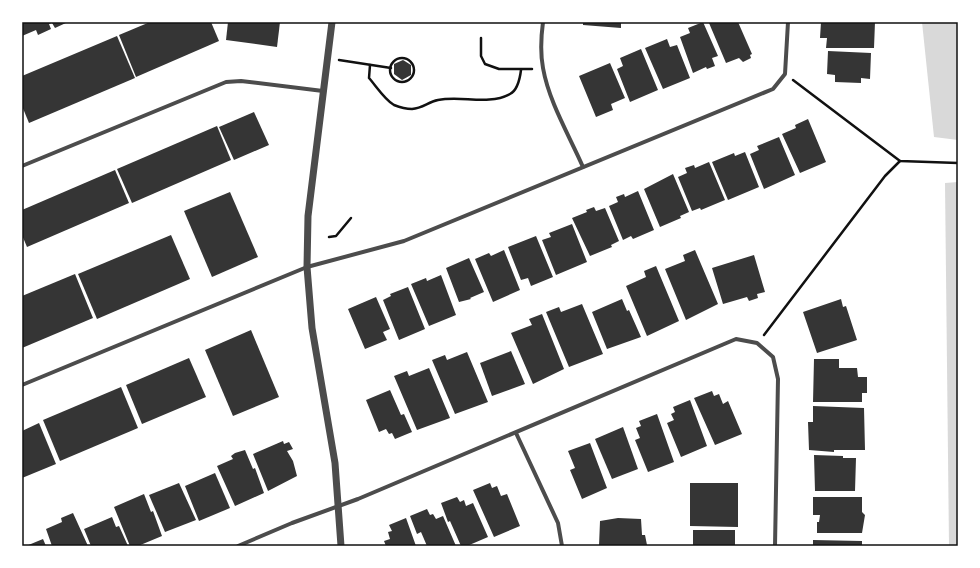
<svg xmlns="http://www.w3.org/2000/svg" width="980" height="568" font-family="Helvetica,sans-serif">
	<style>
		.water { fill: #d9d9d9 }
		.building { fill: #353535 }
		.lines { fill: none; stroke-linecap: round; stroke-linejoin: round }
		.path { stroke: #111; stroke-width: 2.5 }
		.minor { stroke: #4c4c4c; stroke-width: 4 }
		.tertiary { stroke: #4c4c4c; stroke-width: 7 }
		.neatline { fill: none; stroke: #111; stroke-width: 1.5 }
	</style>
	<rect width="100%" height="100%" fill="#fff"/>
	<g class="water">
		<polygon points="922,22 958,22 958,140 934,137"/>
		<polygon points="958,182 958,546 949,546 945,183"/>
	</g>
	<g class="building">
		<polygon points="22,22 68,22 55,28 52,23 49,24 51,29 38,35 36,30 22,36"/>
		<polygon points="150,22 211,22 219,41 136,77 119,35"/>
		<polygon points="228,22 280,22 277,47 226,40"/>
		<polygon points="583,22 621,22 621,28 583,25"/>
		<polygon points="703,22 718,56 712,58 715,66 707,69 706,67 693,73 680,37 690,33 688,28"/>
		<polygon points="712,22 738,22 752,54 750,55 751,58 743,62 739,58 726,63 709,23"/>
		<polygon points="821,22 875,22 874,48 826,48 827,38 820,38"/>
		<polygon points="117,36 135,78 29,123 22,106 22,76"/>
		<polygon points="667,39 670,47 677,45 690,78 663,89 645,48"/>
		<polygon points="641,49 658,90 630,102 617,69 623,66 620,58"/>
		<polygon points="828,51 871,53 870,79 861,78 861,83 835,82 835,75 827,74"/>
		<polygon points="403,60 411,65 411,75 402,80 394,74 394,64"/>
		<polygon points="610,63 625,98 611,104 613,110 596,117 579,76"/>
		<polygon points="254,112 269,145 234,160 219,127"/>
		<polygon points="808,119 826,162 800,173 782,134 796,128 795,125"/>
		<polygon points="217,126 231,160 132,203 117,169"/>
		<polygon points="779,137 795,175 764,189 750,154 759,150 757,146"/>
		<polygon points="745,152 759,187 728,200 712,162 734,153 735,156"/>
		<polygon points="709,162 725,200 701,210 700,208 692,211 678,177 687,173 685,168 694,165 695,168"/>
		<polygon points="115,170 129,203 27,247 22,235 22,210"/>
		<polygon points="673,174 689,212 680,216 681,218 660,227 644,189"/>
		<polygon points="638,191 654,230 633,239 631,236 623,240 609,206 618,202 616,197 624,194 625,197"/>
		<polygon points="230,192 258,257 212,277 184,211"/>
		<polygon points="594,207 596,211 605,208 619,241 611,245 612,247 590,256 572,218 587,212 586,210"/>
		<polygon points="572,224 587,262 556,275 542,240 551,237 549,233"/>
		<polygon points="171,235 190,279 97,319 78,274"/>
		<polygon points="536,236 553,277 531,286 528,278 521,280 508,247"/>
		<polygon points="504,250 520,290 493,302 475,259 489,253 491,256"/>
		<polygon points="695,250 718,304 686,320 665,269 685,261 683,255"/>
		<polygon points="754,255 765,292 757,294 758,298 749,301 747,297 723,304 712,268"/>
		<polygon points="469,258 484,292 470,298 471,299 459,302 446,268"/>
		<polygon points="656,266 679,321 647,336 626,286 646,277 644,271"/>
		<polygon points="75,274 93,318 22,348 22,296"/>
		<polygon points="441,275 456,315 429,326 411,284 426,278 427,281"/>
		<polygon points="408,287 425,329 399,340 383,300 391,296 390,294"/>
		<polygon points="376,297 390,329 383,332 387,340 365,349 348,309"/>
		<polygon points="622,299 627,311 629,310 641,337 607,349 592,312"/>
		<polygon points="841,299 843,307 846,306 857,340 817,353 803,312"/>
		<polygon points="582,304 603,354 569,367 546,312 559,307 561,312"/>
		<polygon points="542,314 564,369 533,384 511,333 532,325 529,319"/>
		<polygon points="251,330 279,397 233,416 205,350"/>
		<polygon points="511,351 525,384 492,396 480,363"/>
		<polygon points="467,352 488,402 455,414 432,360 445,355 447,360"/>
		<polygon points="189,358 206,397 142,424 126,385"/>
		<polygon points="814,359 839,359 839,368 857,368 858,377 867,377 867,393 862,393 862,402 813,402"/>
		<polygon points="429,368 450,418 417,430 394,376 407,371 409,376"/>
		<polygon points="121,387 138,428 60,461 43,420"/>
		<polygon points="390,390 401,415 404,414 412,432 395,439 392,433 389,434 386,429 379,432 366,400"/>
		<polygon points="712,391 714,396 719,394 723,404 728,401 742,434 715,445 694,398"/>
		<polygon points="690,400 707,446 681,457 667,423 674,420 671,414 675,412 673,407"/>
		<polygon points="813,406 864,408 865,450 834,450 834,452 809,450 808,422 813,422"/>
		<polygon points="657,414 674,462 648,472 635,440 640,438 636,428 641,426 639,421"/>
		<polygon points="39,423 56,464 22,478 22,431"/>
		<polygon points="623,427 638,469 612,479 595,439"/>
		<polygon points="283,441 284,444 289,442 293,449 287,451 293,461 297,476 268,491 253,454"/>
		<polygon points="590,443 607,488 582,499 570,470 575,468 568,451"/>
		<polygon points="245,450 253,469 255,468 264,493 235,506 217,466 233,459 231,456 235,453"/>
		<polygon points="814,455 843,456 843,458 856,458 855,491 815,491"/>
		<polygon points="215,473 230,508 199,521 185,486"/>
		<polygon points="179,483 196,520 165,532 149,495"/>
		<polygon points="490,483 492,488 497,486 501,496 507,494 520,526 494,537 473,490"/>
		<polygon points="690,483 738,483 738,527 690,526"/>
		<polygon points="144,494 151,512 153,511 162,536 138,546 130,546 114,507"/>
		<polygon points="457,497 460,502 464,500 466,506 473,503 488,537 467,546 461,546 450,521 448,522 441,503"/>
		<polygon points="813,497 862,497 862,512 865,515 862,533 817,533 817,522 819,522 820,515 813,515"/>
		<polygon points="427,509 430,515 433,514 436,519 443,516 456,546 427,546 421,532 417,534 410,516"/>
		<polygon points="73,513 88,546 52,546 46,529 62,522 61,518"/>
		<polygon points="112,517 116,527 119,526 128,546 91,546 84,529"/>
		<polygon points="406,518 416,546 386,546 384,541 390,539 388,532 392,531 389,525"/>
		<polygon points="618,518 641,519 642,535 645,535 647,545 599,546 600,521"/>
		<rect x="693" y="530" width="42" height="16"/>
		<polygon points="43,539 46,546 26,546"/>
		<polygon points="813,540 862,541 862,546 813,546"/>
	</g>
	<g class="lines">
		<g class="path">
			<polyline points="481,38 481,56 485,64 499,69 532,69"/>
			<circle cx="402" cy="70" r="12"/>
			<polyline points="339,60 391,68"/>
			<path d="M 370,65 L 369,78 C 376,86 385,100 394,105 C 399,107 407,109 412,109 C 423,108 428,102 438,100 C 462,95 487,106 510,94 C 518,90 520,78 521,70"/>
			<polyline points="793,80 900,161 958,163"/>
			<polyline points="329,237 336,236 351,218"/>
			<polyline points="764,335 885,176 900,161"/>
		</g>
		<g class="minor">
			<path d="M 543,22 C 541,37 540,52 543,68 C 549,102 569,135 583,167"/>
			<polyline points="22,166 226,82 241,81 323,91"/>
			<polyline points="22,385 307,267 404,241 773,89 785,74 788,22"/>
			<polyline points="516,433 558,523 562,546"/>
			<polyline points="238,546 292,523 358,499 736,339 757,343 773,357 778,379 775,546"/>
		</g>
		<polyline class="tertiary" points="332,22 308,216 307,267 312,328 335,463 341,546"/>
	</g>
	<rect width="980" height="568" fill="none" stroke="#ffffff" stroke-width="46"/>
	<rect x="23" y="23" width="934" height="522" class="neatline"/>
</svg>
